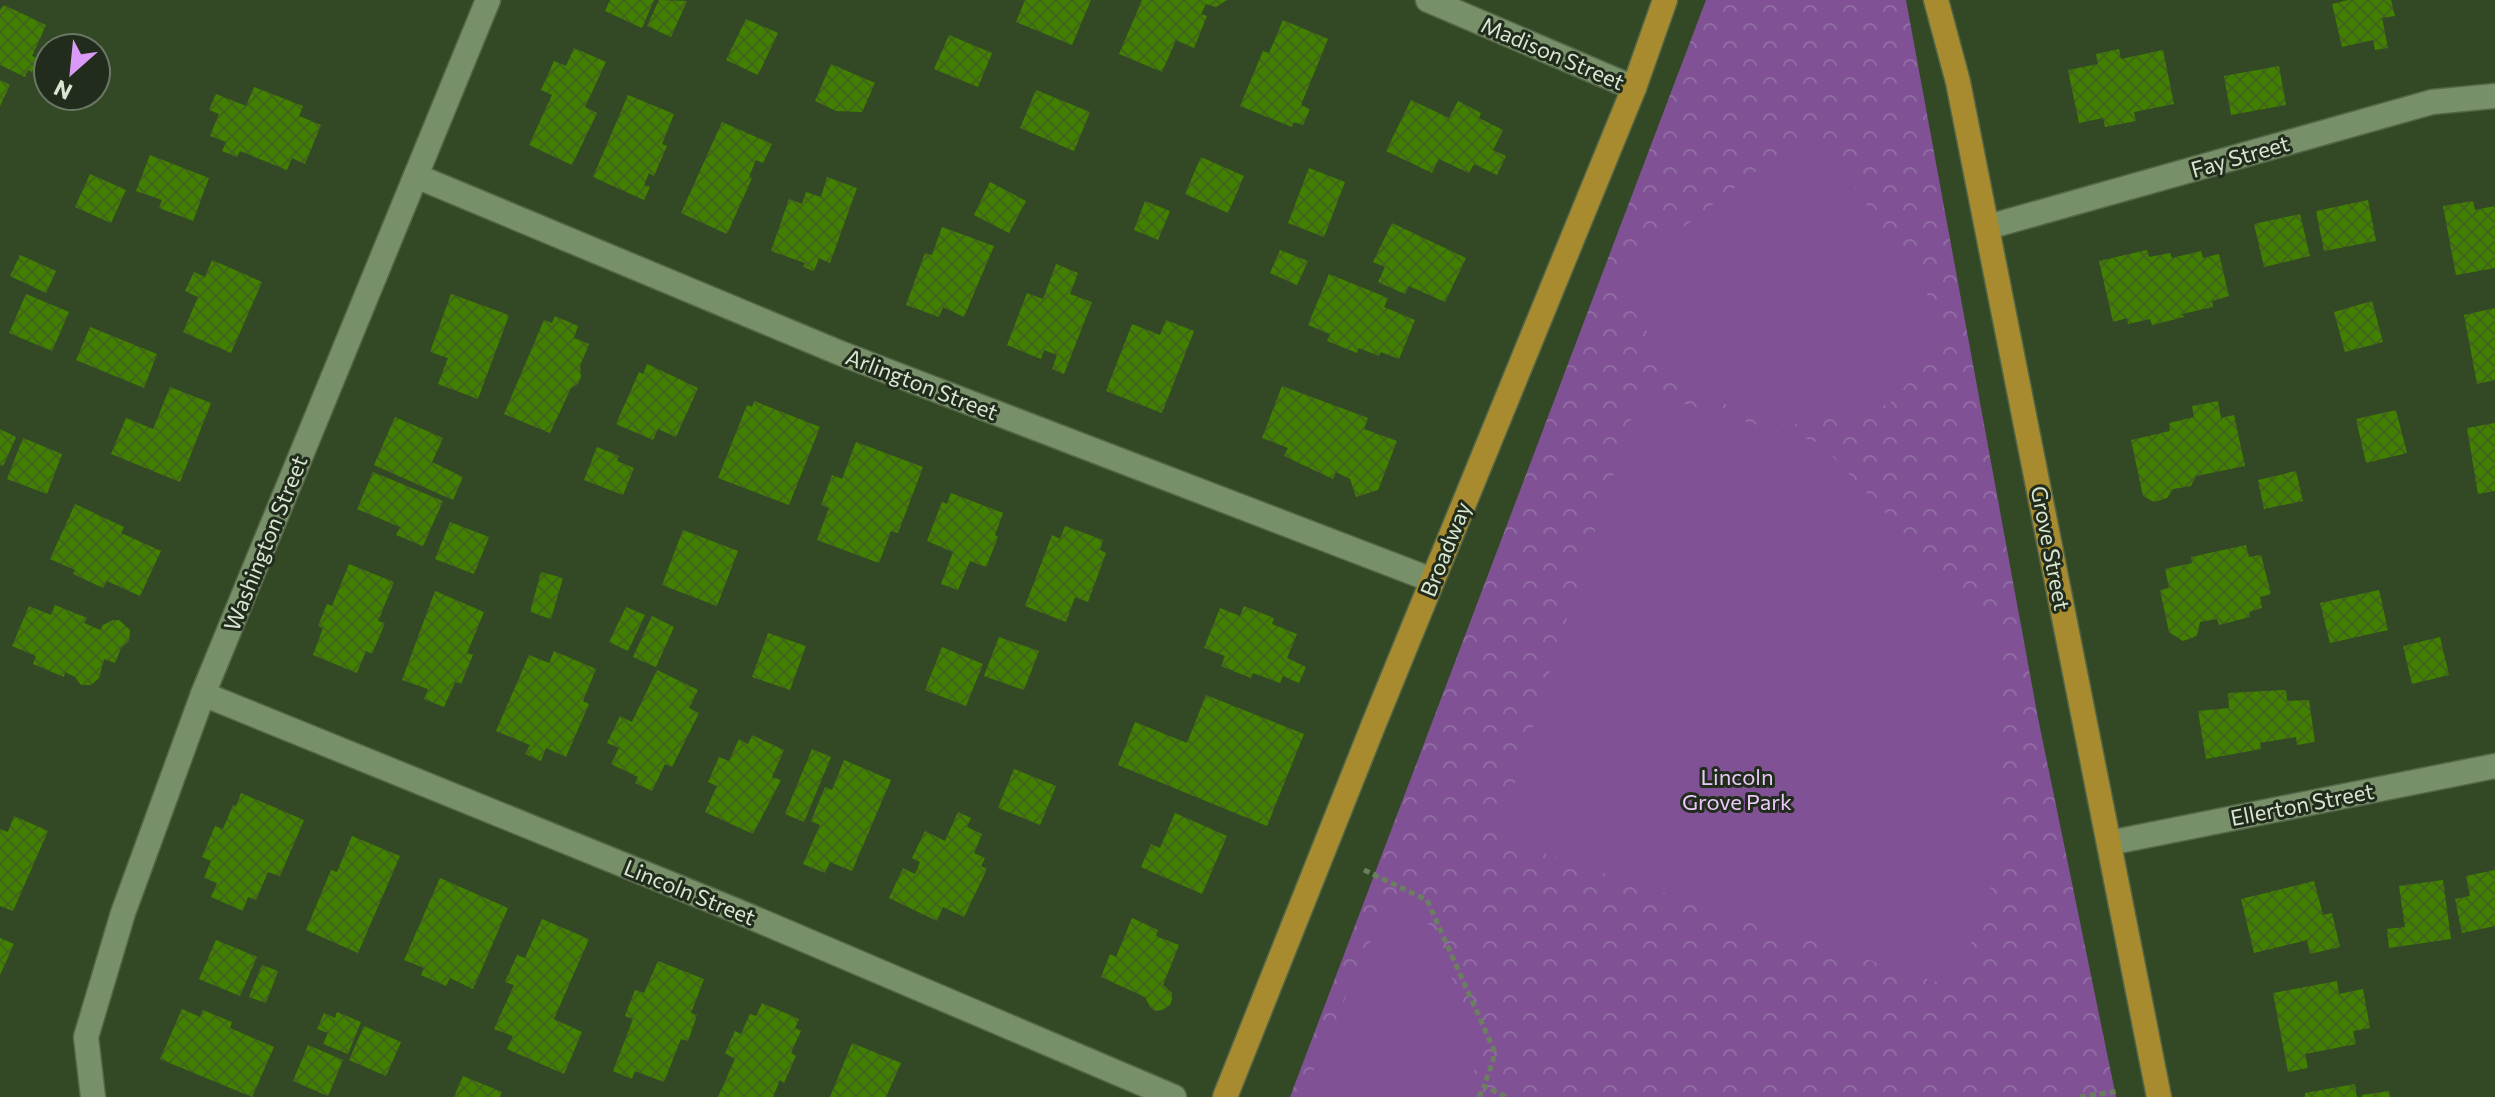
<svg xmlns="http://www.w3.org/2000/svg" width="2495" height="1097" font-family="Commissioner,sans-serif">
	<style>
		.park { fill: url(#park-crowns) }
		.pitch { fill: #805295 }
		.building { fill: url(#building-cross-hatch) }
		.lines { fill: none; stroke-linecap: round; stroke-linejoin: round }
		.minor-casing { stroke: #536647; stroke-width: 27 }
		.major-casing { stroke: #536647; stroke-width: 27 }
		.path { stroke: #6b7f60; stroke-width: 5; stroke-dasharray: 6 4; stroke-linecap: butt }
		.minor { stroke: #779069; stroke-width: 24 }
		.major { stroke: #a88b2f; stroke-width: 24 }
		.labels { text-anchor: middle; dominant-baseline: central; stroke-width: 6; stroke-linejoin: round; paint-order: stroke }
		.street-label { font-size: 22px; fill: #d9e7d2; stroke: #222c1c }
		.park-label { font-size: 22px; fill: #ebcafb; stroke: #222c1c }
	</style>
	<defs>
		<pattern id="park-crowns" width="20" height="18" patternUnits="userSpaceOnUse" patternTransform="scale(2)"><rect width="20" height="18" fill="#805295"/><path d="M2 6a3 3 0 1 1 6 0M12 15a3 3 0 1 1 6 0" fill="none" stroke="#916ba3"/></pattern>
		<pattern id="building-cross-hatch" width="8" height="8" patternUnits="userSpaceOnUse" patternTransform="scale(2)"><rect width="8" height="8" fill="#428000"/><path d="M0 0l8 8M0 8l8-8" fill="none" stroke="#42651c"/></pattern>
	</defs>
	<rect width="100%" height="100%" fill="#334926"/>
	<polygon class="park" points="1706,0 1906,0 2038,718 2116,1097 1290,1097"/>
	<g class="pitch">
		<polygon points="1814,127 1953,333 1889,404 1786,426 1687,390 1613,281"/>
		<polygon points="1640,391 1820,443 1997,633 1999,864 1955,988 1497,838"/>
		<polygon points="1390,897 1422,909 1483,1051 1463,1097 1302,1097"/>
	</g>
	<g class="building">
		<polygon points="610,0 654,0 642,28 605,11"/>
		<polygon points="659,0 687,1 671,37 647,26"/>
		<polygon points="1025,0 1091,0 1072,45 1016,22"/>
		<polygon points="1142,0 1227,0 1216,7 1206,4 1201,14 1207,16 1194,48 1176,40 1162,72 1119,54"/>
		<polygon points="2348,0 2391,0 2395,16 2382,18 2388,48 2375,50 2373,40 2342,47 2332,4"/>
		<polygon points="4,5 46,25 32,56 38,59 32,72 28,70 25,77 0,65 0,10"/>
		<polygon points="746,19 778,33 758,75 726,60"/>
		<polygon points="1283,20 1328,39 1301,105 1310,109 1303,125 1294,122 1292,127 1240,106 1263,51 1269,53"/>
		<polygon points="949,35 992,53 978,87 934,69"/>
		<polygon points="574,48 606,62 585,107 597,113 572,165 529,145 552,95 541,90 554,61 566,66"/>
		<polygon points="2119,49 2121,59 2163,50 2174,104 2134,112 2136,121 2105,127 2103,118 2079,123 2068,70 2098,64 2096,54"/>
		<polygon points="831,64 875,83 862,112 836,111 815,101"/>
		<polygon points="2279,66 2286,105 2231,115 2224,76"/>
		<polygon points="0,80 10,85 0,106"/>
		<polygon points="254,87 303,106 299,116 321,125 305,164 292,158 287,170 240,151 237,157 222,151 226,142 210,136 219,114 209,110 216,94 246,106"/>
		<polygon points="1036,90 1090,112 1074,151 1020,128"/>
		<polygon points="628,95 674,114 662,144 667,146 654,176 649,173 644,185 650,187 644,200 593,177"/>
		<polygon points="1411,100 1449,118 1458,101 1481,113 1479,118 1503,130 1493,150 1506,156 1497,175 1474,164 1469,173 1439,159 1432,173 1386,151"/>
		<polygon points="722,122 772,144 763,163 756,160 749,177 752,178 727,234 681,213"/>
		<polygon points="150,155 209,178 193,221 159,208 162,200 136,191"/>
		<polygon points="1201,157 1244,176 1228,213 1185,194"/>
		<polygon points="1309,168 1345,182 1324,237 1288,223"/>
		<polygon points="90,174 126,190 111,223 75,207"/>
		<polygon points="827,177 857,188 830,263 819,258 814,271 803,267 805,263 771,251 789,199 802,204 806,192 821,197"/>
		<polygon points="990,182 1026,201 1009,233 974,215"/>
		<polygon points="2368,200 2376,241 2324,251 2316,211"/>
		<polygon points="1145,201 1170,211 1158,240 1134,230"/>
		<polygon points="2473,201 2475,210 2495,206 2495,268 2456,275 2443,206"/>
		<polygon points="2300,214 2310,256 2264,267 2254,224"/>
		<polygon points="1392,223 1466,258 1445,302 1409,286 1405,294 1378,282 1385,267 1373,262"/>
		<polygon points="942,227 994,246 964,317 943,307 939,317 906,305 925,253 932,255"/>
		<polygon points="1280,250 1308,261 1297,285 1270,273"/>
		<polygon points="2147,250 2149,257 2170,253 2172,258 2201,251 2203,258 2219,254 2229,296 2212,301 2213,307 2182,314 2184,317 2152,325 2150,319 2128,324 2127,318 2113,322 2099,261"/>
		<polygon points="20,255 56,271 46,293 10,276"/>
		<polygon points="212,260 262,282 231,353 183,332 198,297 185,291 194,272 205,277"/>
		<polygon points="1056,264 1078,273 1070,294 1092,302 1064,374 1052,369 1057,355 1044,350 1041,359 1007,345 1027,293 1043,299"/>
		<polygon points="1329,274 1388,298 1384,307 1415,320 1399,359 1381,352 1379,356 1359,348 1357,353 1327,341 1330,334 1308,325"/>
		<polygon points="26,294 69,312 52,351 9,333"/>
		<polygon points="451,294 509,315 478,399 438,384 448,358 430,352"/>
		<polygon points="2372,301 2383,342 2345,352 2334,312"/>
		<polygon points="2495,308 2495,380 2477,384 2464,315"/>
		<polygon points="555,316 578,326 574,338 589,344 580,366 581,377 578,384 571,388 550,433 504,414 544,320 552,323"/>
		<polygon points="1166,320 1194,331 1162,413 1106,391 1132,324 1160,335"/>
		<polygon points="90,327 157,354 144,388 76,360"/>
		<polygon points="647,364 698,388 676,437 658,429 653,440 616,424 639,372 643,374"/>
		<polygon points="1282,386 1368,418 1364,429 1397,441 1378,490 1356,497 1350,479 1336,472 1333,479 1284,456 1288,448 1262,438"/>
		<polygon points="170,387 211,403 180,482 111,454 126,418 153,429"/>
		<polygon points="754,401 820,427 789,505 718,478 747,405 752,407"/>
		<polygon points="2218,401 2221,418 2234,415 2245,466 2196,476 2191,486 2173,489 2167,498 2154,502 2143,496 2131,440 2170,431 2169,423 2194,417 2192,406"/>
		<polygon points="2396,410 2407,453 2366,463 2356,419"/>
		<polygon points="395,417 443,438 432,462 463,477 453,500 374,465"/>
		<polygon points="2495,423 2495,491 2478,494 2467,428"/>
		<polygon points="0,429 16,437 3,466 0,465"/>
		<polygon points="23,438 62,454 47,494 7,479"/>
		<polygon points="856,442 923,467 898,533 891,531 879,563 817,540 829,508 821,505 832,475 842,479"/>
		<polygon points="597,447 619,456 617,461 634,468 623,495 584,480"/>
		<polygon points="2296,471 2303,501 2264,509 2258,480"/>
		<polygon points="373,472 443,501 423,546 396,535 400,527 357,509"/>
		<polygon points="951,493 1003,513 995,535 998,537 986,567 970,561 958,590 941,584 953,552 927,541 942,502 947,504"/>
		<polygon points="75,504 124,527 121,533 161,551 140,596 107,581 103,588 73,574 75,570 50,559"/>
		<polygon points="450,522 489,537 474,574 435,559"/>
		<polygon points="1065,526 1103,540 1100,550 1106,553 1088,602 1075,597 1066,622 1025,606 1052,535 1060,539"/>
		<polygon points="683,530 738,551 717,606 662,585"/>
		<polygon points="2246,545 2249,557 2261,555 2271,594 2260,597 2262,608 2249,612 2250,617 2219,625 2217,619 2200,622 2197,636 2183,641 2169,632 2160,590 2169,588 2165,569 2192,563 2191,557"/>
		<polygon points="349,564 394,582 378,621 385,623 372,654 366,651 357,673 313,655 323,628 318,626 327,604 332,606"/>
		<polygon points="541,572 563,578 551,619 530,612"/>
		<polygon points="2379,590 2388,630 2330,643 2320,603"/>
		<polygon points="435,591 484,612 467,653 473,655 461,684 455,682 444,707 424,699 428,689 402,680"/>
		<polygon points="55,605 87,618 84,623 100,630 103,625 113,620 119,620 130,630 129,641 121,648 115,663 104,659 99,678 91,685 81,685 75,677 65,672 64,677 33,664 36,656 12,646 29,606 51,615"/>
		<polygon points="1244,606 1274,618 1272,624 1297,634 1287,658 1306,667 1299,683 1283,676 1280,683 1253,673 1251,678 1221,666 1225,656 1204,648 1220,608 1240,616"/>
		<polygon points="626,607 645,615 628,651 609,642"/>
		<polygon points="652,616 674,627 656,667 633,657"/>
		<polygon points="768,633 806,646 790,690 752,677"/>
		<polygon points="999,637 1039,651 1024,690 984,676"/>
		<polygon points="2440,637 2449,675 2412,684 2403,646"/>
		<polygon points="942,647 983,664 966,706 925,690"/>
		<polygon points="554,651 596,669 583,701 589,704 566,757 546,748 541,761 525,754 530,745 496,731 529,655 549,663"/>
		<polygon points="657,670 698,690 689,708 699,713 672,767 665,764 652,791 635,783 638,777 611,764 619,748 607,743 620,716 632,722"/>
		<polygon points="2286,690 2287,701 2309,700 2315,742 2297,745 2296,737 2260,743 2261,749 2206,759 2198,711 2229,708 2228,693"/>
		<polygon points="1206,695 1304,734 1267,826 1118,765 1135,722 1187,743"/>
		<polygon points="752,735 784,750 772,777 781,780 753,834 705,812 717,786 708,782 719,757 729,761 739,739 748,744"/>
		<polygon points="812,749 831,757 804,822 785,814"/>
		<polygon points="844,760 891,780 852,871 830,862 825,873 803,864 820,825 811,821 825,787 832,790"/>
		<polygon points="1014,769 1056,786 1040,825 998,808"/>
		<polygon points="241,793 304,820 280,876 268,872 256,900 248,897 243,911 211,897 217,883 204,878 211,861 202,857 215,826 223,829 233,805 236,806"/>
		<polygon points="958,812 971,818 967,827 982,834 974,853 985,858 981,866 987,869 964,917 943,907 937,921 889,898 903,868 915,874 920,862 912,858 925,831 945,841"/>
		<polygon points="1175,813 1227,836 1202,894 1141,867 1151,844 1160,848"/>
		<polygon points="14,816 48,831 13,911 0,906 0,829 8,832"/>
		<polygon points="352,836 400,856 358,953 306,930 331,870 337,872"/>
		<polygon points="2495,870 2495,926 2462,933 2455,899 2470,896 2466,876"/>
		<polygon points="440,878 508,908 473,989 450,978 446,986 421,975 424,968 404,960"/>
		<polygon points="2443,880 2451,939 2389,948 2387,929 2405,927 2399,886"/>
		<polygon points="2314,881 2323,915 2332,913 2340,947 2310,954 2307,940 2254,953 2241,899"/>
		<polygon points="1132,918 1158,930 1156,936 1179,945 1163,985 1172,993 1172,999 1170,1005 1162,1010 1155,1011 1150,1007 1145,997 1101,977 1110,954 1116,957"/>
		<polygon points="542,919 589,939 554,1019 582,1032 564,1074 507,1049 513,1036 494,1029 514,985 505,982 517,955 525,958"/>
		<polygon points="0,938 14,944 0,975"/>
		<polygon points="216,940 257,957 240,996 199,979"/>
		<polygon points="658,961 704,979 691,1013 697,1015 688,1041 681,1039 664,1082 635,1071 632,1079 613,1071 633,1019 625,1016 635,990 644,993"/>
		<polygon points="262,965 278,971 266,1003 249,997"/>
		<polygon points="2337,981 2339,994 2363,989 2370,1028 2353,1031 2356,1044 2305,1054 2308,1068 2288,1072 2273,993"/>
		<polygon points="762,1003 799,1019 795,1028 801,1031 791,1053 796,1056 784,1083 780,1080 773,1097 718,1097 735,1059 725,1053 735,1031 741,1034 750,1014 756,1016"/>
		<polygon points="182,1009 200,1017 203,1010 232,1022 230,1028 274,1047 252,1097 160,1059"/>
		<polygon points="337,1012 361,1022 348,1054 323,1044 328,1033 317,1029 324,1013 335,1018"/>
		<polygon points="364,1026 401,1042 386,1076 349,1060"/>
		<polygon points="852,1043 901,1063 886,1097 830,1097"/>
		<polygon points="308,1045 343,1060 328,1096 293,1081"/>
		<polygon points="463,1076 502,1092 500,1097 454,1097"/>
		<polygon points="2355,1084 2357,1097 2305,1097 2305,1093"/>
		<polygon points="2389,1091 2390,1097 2362,1097 2362,1095"/>
	</g>
	<g class="lines">
		<g class="minor-casing">
			<g id="minor">
				<polyline points="1428,0 1634,88"/>
				<polyline points="416,176 840,353 1432,580"/>
				<polyline points="1988,227 2432,102 2495,96"/>
				<polyline points="203,694 737,911 1174,1097"/>
				<polyline points="2109,843 2495,766"/>
				<polyline points="93,1097 86,1037 123,913 203,694 488,0"/>
			</g>
		</g>
		<g class="major-casing">
			<g id="major">
				<polyline points="1936,0 1958,82 2159,1097"/>
				<polyline points="1225,1097 1373,726 1634,88 1665,0"/>
			</g>
		</g>
		<g class="path">
			<polyline points="1364,870 1427,900 1494,1050 1493,1061 1484,1086"/>
			<polyline points="1479,1097 1484,1086 1507,1097"/>
			<polyline points="2080,1097 2119,1091"/>
		</g>
		<use href="#minor" class="minor"/>
		<use href="#major" class="major"/>
	</g>
	<g class="labels">
		<g class="street-label">
			<text transform="translate(1553 53) rotate(23)">Madison Street</text>
			<text transform="translate(2240 156) rotate(-16)">Fay Street</text>
			<text transform="translate(922 384) rotate(21)">Arlington Street</text>
			<text transform="translate(265 543) rotate(-68)">Washington Street</text>
			<text transform="translate(2051 548) rotate(79)">Grove Street</text>
			<text transform="translate(1445 549) rotate(-68)">Broadway</text>
			<text transform="translate(2302 804) rotate(-11)">Ellerton Street</text>
			<text transform="translate(690 892) rotate(22)">Lincoln Street</text>
		</g>
		<g class="park-label">
			<text x="1737" y="776">Lincoln<tspan x="1737" dy="25">Grove Park</tspan></text>
		</g>
	</g>
	<g transform="translate(72 72) rotate(207)"><circle r="38" fill="#222c1c" stroke="#6b7765" stroke-width="2"/>
	<path d="M0-6L14 30L0 20L-14 30Z" fill="#da9af7"/>
	<text y="-12" font-size="22" font-weight="bold" text-anchor="middle" fill="#d9e7d2">N</text>
	</g>
</svg>
